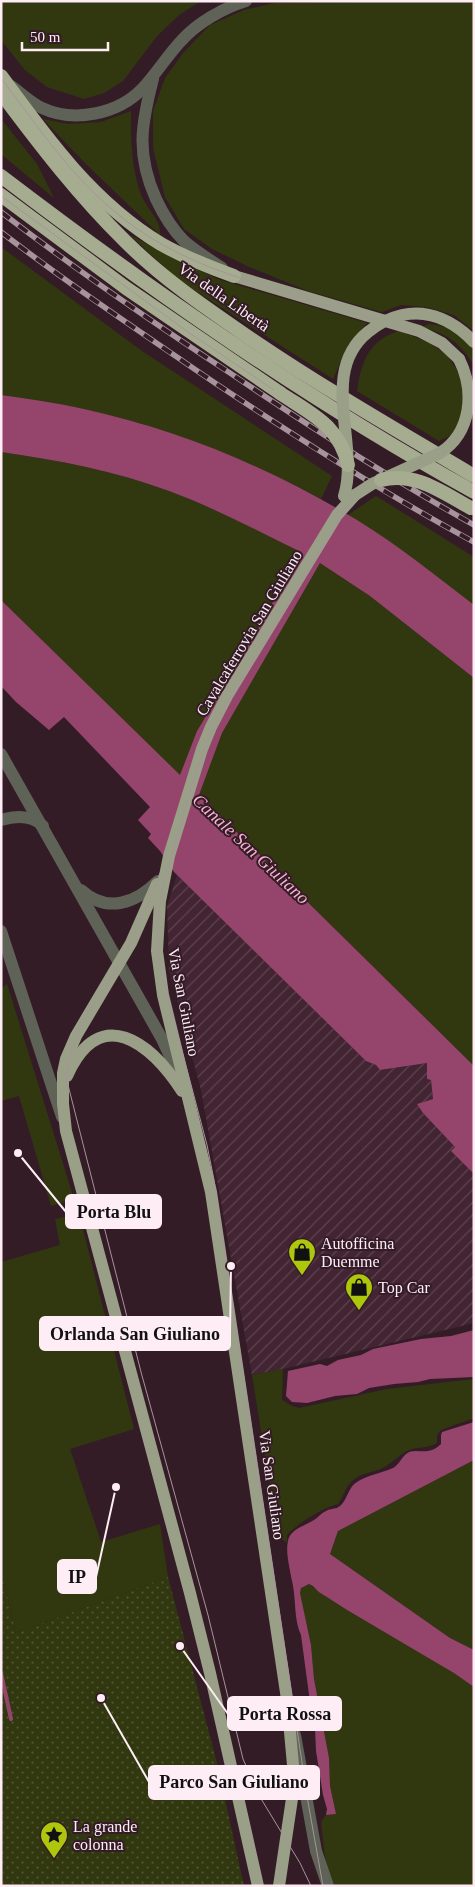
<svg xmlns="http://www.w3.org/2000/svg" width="475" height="1887" font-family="Georgia,serif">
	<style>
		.industrial { fill: url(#industrial-furrows) }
		.grass { fill: #31380f }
		.park { fill: url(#park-dots) }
		.water { fill: #95456c }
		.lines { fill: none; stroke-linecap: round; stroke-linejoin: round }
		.stream { stroke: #95456c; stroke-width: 4 }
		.minor { stroke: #5f6256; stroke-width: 12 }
		.primary { stroke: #9a9f87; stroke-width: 12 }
		.trunk { stroke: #a6ac90; stroke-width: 14 }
		.tram { stroke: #a7939c; stroke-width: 1 }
		.rail-casing { stroke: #a7939c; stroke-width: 5.5 }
		.rail { stroke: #341c27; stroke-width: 4; stroke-dasharray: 11; stroke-linecap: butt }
		.primary-bridge { stroke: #9a9f87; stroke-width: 12 }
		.trunk-bridge { stroke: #a6ac90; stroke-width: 14 }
		.labels { text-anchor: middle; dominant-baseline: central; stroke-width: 4; stroke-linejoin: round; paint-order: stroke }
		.street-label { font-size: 16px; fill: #feedf4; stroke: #341c27 }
		.poi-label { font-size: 16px; fill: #feedf4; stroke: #341c27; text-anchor: start }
		.water-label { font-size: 18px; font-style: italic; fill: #f7b2d0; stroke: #341c27 }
		.leader { fill: none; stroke: #feedf4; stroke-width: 2 }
		.callout-dot { fill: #feedf4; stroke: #341c27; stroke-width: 2 }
		.callout { fill: #feedf4; stroke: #feedf4; stroke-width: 2 }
		.callout-label { font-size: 18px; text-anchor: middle; font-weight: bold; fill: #111 }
	</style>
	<defs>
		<pattern id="industrial-furrows" width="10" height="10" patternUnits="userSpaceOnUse" patternTransform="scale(1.25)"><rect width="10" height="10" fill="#422432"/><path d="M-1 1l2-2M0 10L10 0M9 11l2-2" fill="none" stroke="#5e4450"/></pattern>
		<pattern id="park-dots" width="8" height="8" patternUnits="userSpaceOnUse" patternTransform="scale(1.25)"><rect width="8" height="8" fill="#31380f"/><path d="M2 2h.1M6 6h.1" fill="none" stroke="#505533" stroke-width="1.8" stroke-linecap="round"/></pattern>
	</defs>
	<rect width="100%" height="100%" fill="#341c27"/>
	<polygon class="industrial" points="177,875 366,1061 376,1065 381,1070 427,1063 427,1079 431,1080 433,1099 417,1104 423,1113 455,1147 451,1151 474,1174 474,1323 283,1369 252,1375 201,1090 169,970 167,906"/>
	<g class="grass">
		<polygon points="1,1 201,1 179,15 157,36 123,81 104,93 84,99 47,87 25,70 1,40"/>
		<polygon points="474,1 474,331 454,315 426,307 401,305 382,312 308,291 247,266 212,249 184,229 165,197 153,148 153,111 165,78 184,52 210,25 244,10 275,3"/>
		<path d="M 131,111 C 131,140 131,170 142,197 C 148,210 161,220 160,235 L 86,164 L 43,119 L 68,124 L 101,122 Z"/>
		<polygon points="1,119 37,164 54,198 1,154"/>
		<polygon points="130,235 217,279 367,323 348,345 333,379 177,279"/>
		<polygon points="1,247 142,351 332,476 321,499 293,484 140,423 83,409 1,395"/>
		<path d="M 428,324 C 444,325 465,333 473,349 C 475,353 474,361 474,366 C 461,343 447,334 423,327 Z"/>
		<path d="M 399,331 L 430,343 L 447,355 L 460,375 L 464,392 L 462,418 L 451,435 L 439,441 L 357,391 C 361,362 369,340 399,331 Z"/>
		<path d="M 1,452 C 58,460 115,471 169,491 C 215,508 258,531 302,552 L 250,643 L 197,731 L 180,776 L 1,600 Z"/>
		<polygon points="376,496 474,557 474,606 348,515"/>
		<polygon points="320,563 370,596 474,678 474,1066 199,795 222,733"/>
		<polygon points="7,984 74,1199 51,1206 19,1096 1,1101 1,989"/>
		<polygon points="79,1214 134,1429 70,1449 101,1542 160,1524 168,1577 16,1633 1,1571 1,1262 60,1245 55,1219"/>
		<path d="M 283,1369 L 282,1400 L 292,1406 L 299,1408 L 387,1389 L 474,1379 L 474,1418 L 441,1430 L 437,1435 L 437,1443 C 426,1450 418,1445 407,1451 C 397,1456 391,1465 378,1470 C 369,1473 359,1474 352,1481 C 345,1487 344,1496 338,1504 C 322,1508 298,1523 287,1535 L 287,1543 L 278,1536 L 252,1375 Z"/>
		<polygon points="474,1460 474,1650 450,1638 330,1554 338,1531"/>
		<path d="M 309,1584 C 358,1623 423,1647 474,1687 L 474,1886 L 335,1886 C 324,1868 324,1843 321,1822 L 326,1815 L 336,1814 L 330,1786 L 329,1759 L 314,1679 L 311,1645 L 300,1593 L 301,1588 Z"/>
	</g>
	<polygon class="park" points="1,1571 16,1633 168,1577 217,1763 244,1886 1,1886"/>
	<g class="water">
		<path d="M 1,395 C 29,399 57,403 84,409 C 180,430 273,469 357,520 C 398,545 436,576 474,605 L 474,678 L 370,596 L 320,563 L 222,733 L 199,795 L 474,1066 L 474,1174 L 451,1151 L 455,1147 L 423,1113 L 417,1104 L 433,1099 L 431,1080 L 427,1079 L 427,1063 L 380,1070 L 376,1065 L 366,1061 L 174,872 L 160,851 L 148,838 L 151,834 L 138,820 L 150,807 L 64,717 L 49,730 L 16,702 L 1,686 L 1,600 L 180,775 L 197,731 L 250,643 L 301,552 C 258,531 215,508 169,491 C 115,471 58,460 1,452 Z"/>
		<polygon points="474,1330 474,1377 430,1379 418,1382 394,1384 369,1388 357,1394 335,1396 307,1403 292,1402 286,1396 288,1371 320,1364 327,1366 338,1360 361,1355 373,1349 421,1339 451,1336"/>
		<path d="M 474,1422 L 474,1460 L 338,1531 L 330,1554 L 450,1638 L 474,1650 L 474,1687 L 454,1673 L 347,1610 C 338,1604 330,1599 322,1594 C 316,1591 315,1586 309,1584 L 301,1588 L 300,1593 L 311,1645 L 314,1679 L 329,1758 L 330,1786 L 336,1814 L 326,1815 L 327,1809 L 323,1795 L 316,1751 L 315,1728 L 312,1717 L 301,1635 C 294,1620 296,1602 293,1586 C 291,1574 285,1553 288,1541 C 290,1529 305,1526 314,1520 C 318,1518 321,1513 326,1511 C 329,1509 333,1509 337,1508 C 348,1502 347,1488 357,1482 C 368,1475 382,1473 393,1468 C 399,1465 401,1458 406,1454 C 416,1446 427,1458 441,1444 L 441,1435 L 442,1432 Z"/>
	</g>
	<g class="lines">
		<polyline class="stream" points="1,1673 11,1719"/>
		<g class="minor">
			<path d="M 153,79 C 141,125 136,154 156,199 C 163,214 172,229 184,241 C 195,251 209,259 222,268"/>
			<path d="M 11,86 C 21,93 31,103 42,108 C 74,123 118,114 142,89 C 156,74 167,56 181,41 C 197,23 223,8 246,1"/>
			<polyline points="1,754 144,1007 162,1039 180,1078"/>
			<path d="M 1,820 C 15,816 32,815 43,826"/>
			<path d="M 81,890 C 107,914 136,903 158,881"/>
			<polyline points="1,931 62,1117"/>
			<polyline points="295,1735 316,1851 328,1886"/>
		</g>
		<g class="primary">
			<polyline points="234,276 419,331 442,343 459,359"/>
			<polyline points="157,884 131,943 76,1036 66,1059 63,1073 63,1104 66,1131 190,1593 210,1673 258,1886"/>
			<path d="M 67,1076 C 100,1002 151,1043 182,1091"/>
			<polyline points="279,1886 293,1792 294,1776 287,1699 211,1192 163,995 157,951 160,901 169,856 202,749 211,727 227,696 337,515 355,495"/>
		</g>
		<g class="trunk">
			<path d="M 1,76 C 47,139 93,203 161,244 C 184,257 209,267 234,276"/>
			<path d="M 1,93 C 40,145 79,196 125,241 C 164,280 209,310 254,341 C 325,389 400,432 474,476"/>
			<path d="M 1,176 C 152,291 308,400 474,492"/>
			<polyline points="1,195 126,288 280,393"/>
		</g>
		<g class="tram">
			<path d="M 1,78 C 31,117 59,159 94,193 C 155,253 218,272 297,296 C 337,308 377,320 417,332 C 430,338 443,343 453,354 C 475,385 472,431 438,453 C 410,467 373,475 352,498 L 223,709 C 195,759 184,819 166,874 C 156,909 155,944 163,979 L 207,1145 L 214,1180 L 308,1802 L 323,1886"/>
			<path d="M 1,196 L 188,332 L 320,421 C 348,446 356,475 338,510"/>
			<path d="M 160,873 C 149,903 136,932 121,961 C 100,1000 66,1035 67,1081 L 141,1372 L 208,1615 L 243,1759 L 260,1797 L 300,1863 L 311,1886"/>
		</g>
		<g class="rail-casing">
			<g id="rail">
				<path d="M 1,212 C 75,269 152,322 230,373 C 310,427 390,478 474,525"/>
				<path d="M 1,232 C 70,285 143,334 215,383 C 299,439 385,494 474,542"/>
			</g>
		</g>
		<use href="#rail" class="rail"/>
		<g class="primary-bridge">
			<path d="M 355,495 L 372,484 L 440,453 C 472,432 475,391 459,359"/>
			<path d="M 344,496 C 360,445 318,372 368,332 C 378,324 389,318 402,315 C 430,309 455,322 474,342"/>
		</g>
		<g class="trunk-bridge">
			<path d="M 280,393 C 311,414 339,425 348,465"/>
			<path d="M 381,480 C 415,471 443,493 471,508"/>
		</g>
	</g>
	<defs>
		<g id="shop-pin" transform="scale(1.4375)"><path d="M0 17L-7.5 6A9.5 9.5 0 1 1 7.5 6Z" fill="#aec60c" stroke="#341c27"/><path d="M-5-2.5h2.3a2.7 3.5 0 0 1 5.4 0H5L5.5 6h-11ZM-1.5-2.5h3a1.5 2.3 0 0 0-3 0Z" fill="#111"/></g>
		<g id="sight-pin" transform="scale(1.4375)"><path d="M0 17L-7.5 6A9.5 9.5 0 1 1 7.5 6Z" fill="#aec60c" stroke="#341c27"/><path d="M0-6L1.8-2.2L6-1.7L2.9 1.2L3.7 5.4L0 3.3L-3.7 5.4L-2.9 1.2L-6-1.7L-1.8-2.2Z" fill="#111"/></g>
	</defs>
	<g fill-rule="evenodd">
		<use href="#shop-pin" x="302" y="1252"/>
		<use href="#shop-pin" x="359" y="1287"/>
		<use href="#sight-pin" x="54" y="1835"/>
	</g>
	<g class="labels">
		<g class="street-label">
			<text transform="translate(224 297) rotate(35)">Via della Libertà</text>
			<text transform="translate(249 633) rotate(-59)">Cavalcaferrovia San Giuliano</text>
			<text transform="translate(184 1002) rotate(79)">Via San Giuliano</text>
			<text transform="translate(272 1485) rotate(82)">Via San Giuliano</text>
		</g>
		<g class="poi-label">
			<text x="321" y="1243">Autofficina<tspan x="321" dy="18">Duemme</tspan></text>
			<text x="378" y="1287">Top Car</text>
			<text x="73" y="1826">La grande<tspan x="73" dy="18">colonna</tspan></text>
		</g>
		<g class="water-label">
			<text transform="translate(251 849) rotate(43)">Canale San Giuliano</text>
		</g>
	</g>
	<path class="leader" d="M18 1153L66 1212M231 1266L230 1334M116 1487L96 1577M180 1646L228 1714M101 1698L149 1782"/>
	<g class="callout-dot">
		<circle cx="18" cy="1153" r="5"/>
		<circle cx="231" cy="1266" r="5"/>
		<circle cx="116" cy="1487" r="5"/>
		<circle cx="180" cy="1646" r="5"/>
		<circle cx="101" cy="1698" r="5"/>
	</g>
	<g class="callout">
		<rect x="66" y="1195" width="95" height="33" rx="5"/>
		<rect x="40" y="1317" width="190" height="33" rx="5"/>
		<rect x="58" y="1560" width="38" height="33" rx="5"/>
		<rect x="228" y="1697" width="113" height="33" rx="5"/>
		<rect x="149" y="1766" width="170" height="33" rx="5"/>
	</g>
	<g class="callout-label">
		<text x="114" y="1218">Porta Blu</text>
		<text x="135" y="1340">Orlanda San Giuliano</text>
		<text x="77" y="1583">IP</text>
		<text x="285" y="1720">Porta Rossa</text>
		<text x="234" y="1788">Parco San Giuliano</text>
	</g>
	<rect width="475" height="1887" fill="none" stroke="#feedf4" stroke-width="5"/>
	<path d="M22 42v8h86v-8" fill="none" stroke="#feedf4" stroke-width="2.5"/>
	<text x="30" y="42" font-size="15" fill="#feedf4" stroke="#341c27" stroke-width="4" paint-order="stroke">50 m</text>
</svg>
